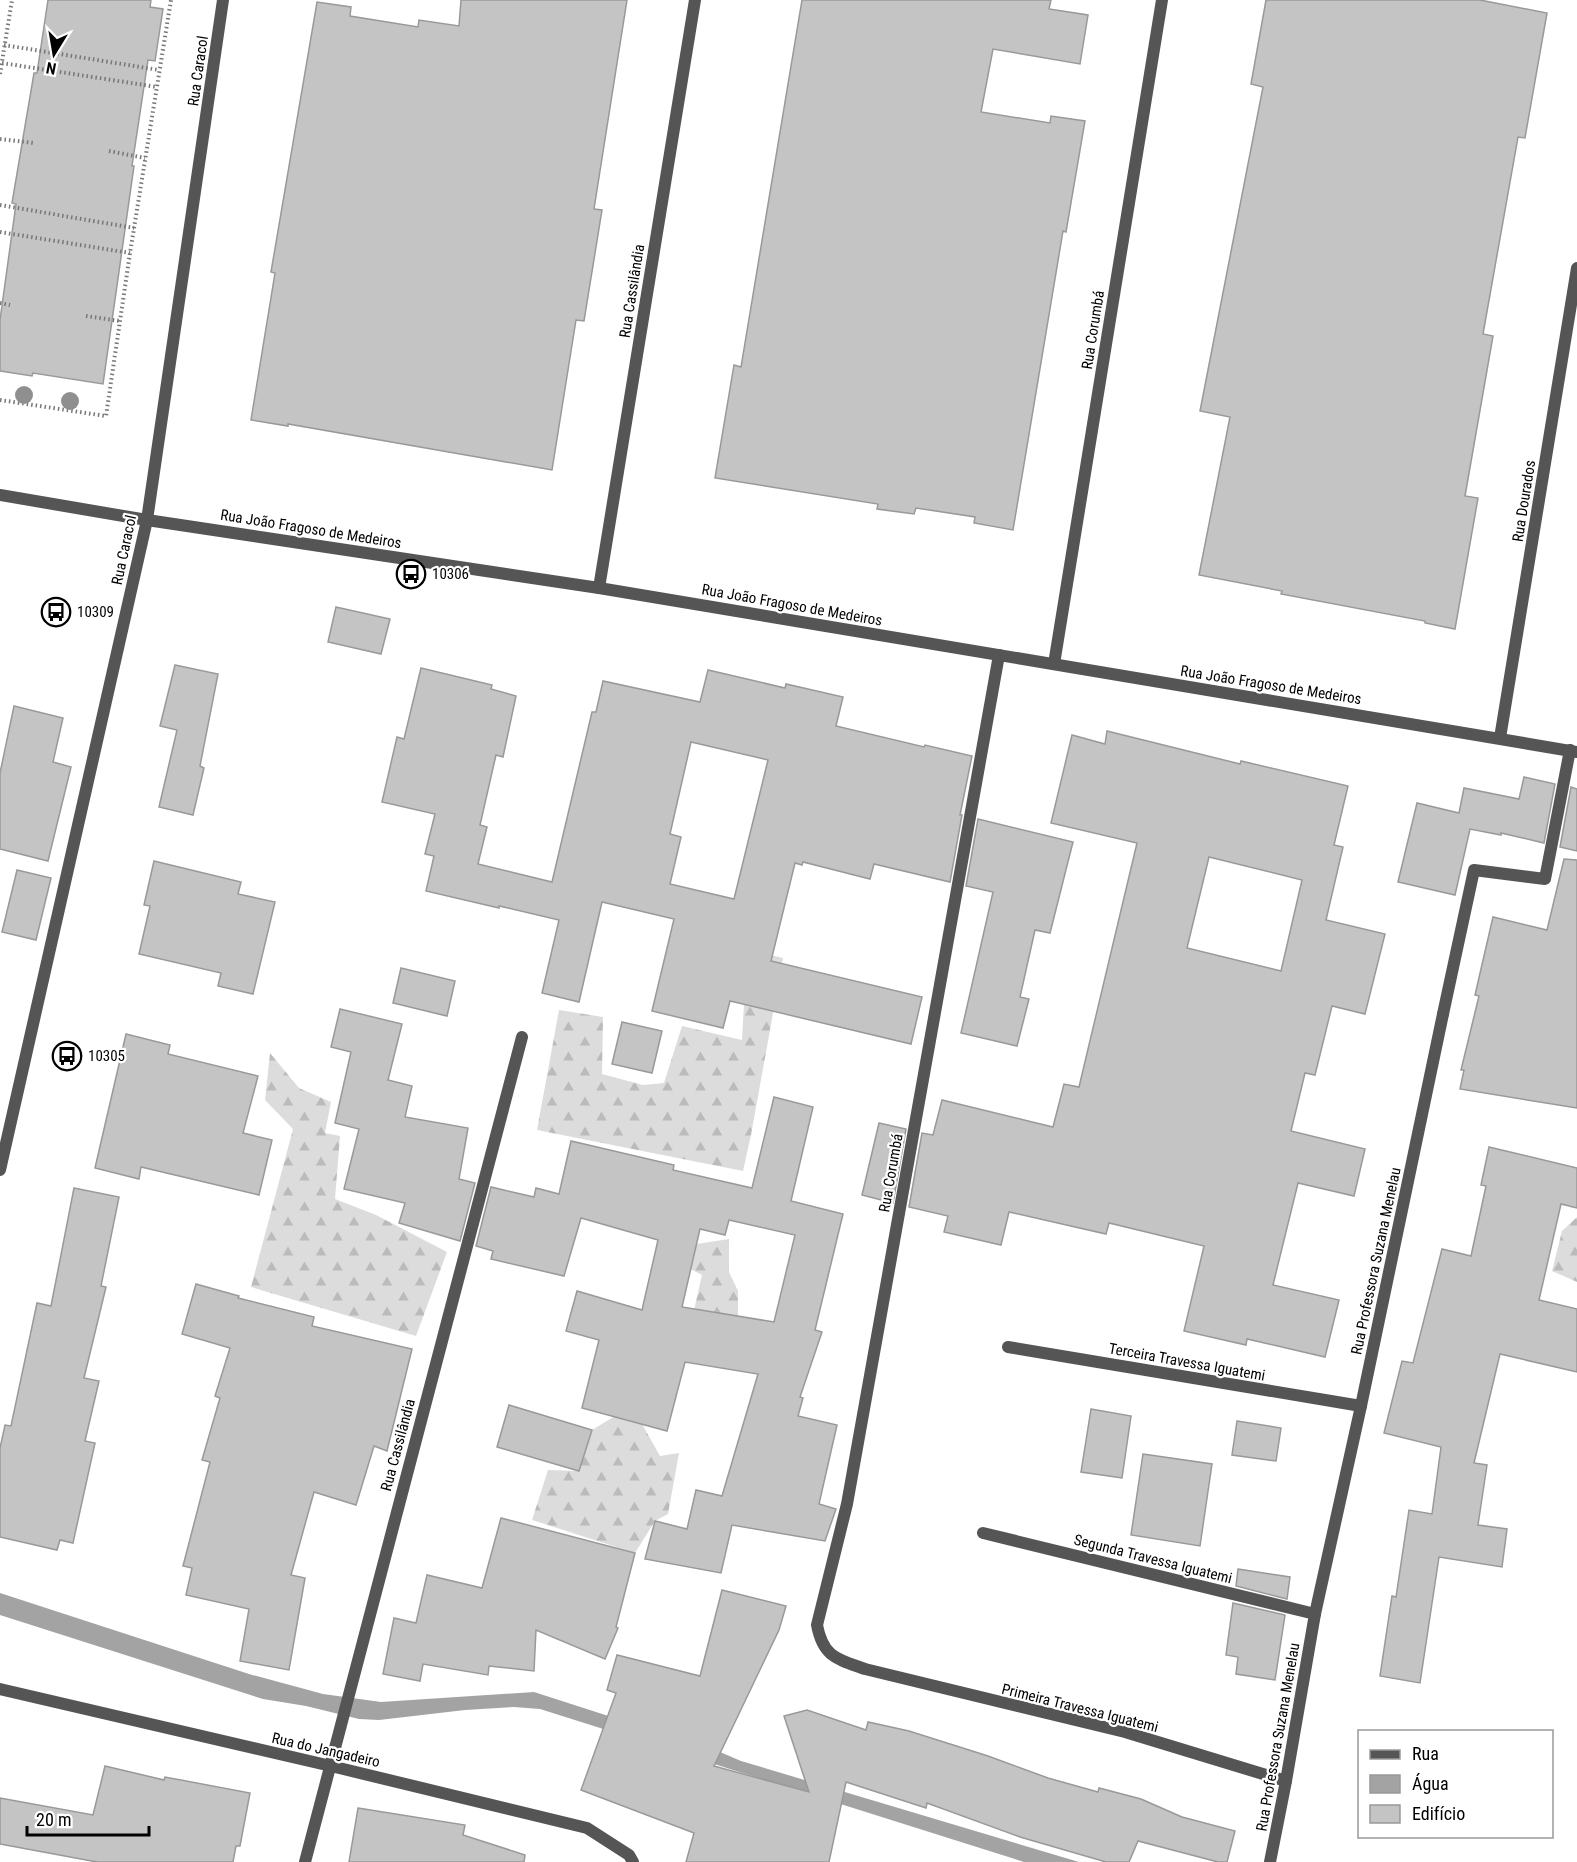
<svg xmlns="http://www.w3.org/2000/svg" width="1577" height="1862" font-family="'Roboto Condensed',sans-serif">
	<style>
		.forest { fill: url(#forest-firs) }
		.water { fill: #a3a3a3 }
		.building { fill: #c4c4c4; stroke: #999; stroke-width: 1.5; fill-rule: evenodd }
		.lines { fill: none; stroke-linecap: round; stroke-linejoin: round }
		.path { stroke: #777; stroke-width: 4; stroke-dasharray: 1.5 3; stroke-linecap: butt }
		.pedestrian { stroke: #555; stroke-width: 12 }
		.minor { stroke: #555; stroke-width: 12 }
		.tertiary { stroke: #555; stroke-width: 12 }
		.tree { fill: #8f8f8f }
		.labels { text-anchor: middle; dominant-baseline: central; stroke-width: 4.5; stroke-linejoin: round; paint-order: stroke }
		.street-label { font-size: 15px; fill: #000; stroke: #fff }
		.poi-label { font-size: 15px; fill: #000; stroke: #fff; text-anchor: start }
	</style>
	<defs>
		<pattern id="forest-firs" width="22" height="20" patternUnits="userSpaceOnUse" patternTransform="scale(1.5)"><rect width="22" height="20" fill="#dcdcdc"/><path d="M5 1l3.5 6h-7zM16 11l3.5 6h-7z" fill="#bbb"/></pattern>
	</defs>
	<rect width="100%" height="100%" fill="#fff"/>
	<g class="forest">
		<polygon points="747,949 783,958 751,1135 743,1171 537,1130 559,1010 603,1017 602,1074 643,1085 664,1083 682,1026 742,1040"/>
		<polygon points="270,1053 299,1088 331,1102 325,1133 340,1136 335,1199 376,1215 447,1252 416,1336 251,1287 293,1129 265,1100"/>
		<polygon points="1577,1217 1577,1282 1552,1271 1562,1231"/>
		<polygon points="729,1239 729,1272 738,1291 738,1316 723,1319 720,1329 686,1364 666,1346 689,1332 702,1275 683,1265 690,1245"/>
		<polygon points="620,1413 642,1424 660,1456 679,1453 668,1514 655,1521 635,1553 532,1520 548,1470 579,1471 592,1430"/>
	</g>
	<polygon class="water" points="0,1593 249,1674 323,1694 381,1702 534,1692 720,1752 741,1761 1079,1862 1024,1862 540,1709 514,1707 465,1710 379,1720 359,1719 306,1706 263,1699 0,1615"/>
	<g class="building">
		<polygon points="48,0 151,0 150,7 163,9 155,61 148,60 132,166 134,166 103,384 33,373 32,376 0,371 0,320 16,204 12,203 34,73 37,73"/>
		<polygon points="461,0 627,0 594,209 602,210 584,321 576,320 552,470 288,424 288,426 251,420 275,273 271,272 317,2 351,7 350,16 418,27 419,20 459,26"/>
		<polygon points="802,0 1051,0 1049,9 1088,15 1080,64 993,49 981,112 1050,123 1051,116 1085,121 1066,232 1063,231 1013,530 974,523 975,517 916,508 914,514 877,509 878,504 715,478 734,365 741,367"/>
		<polygon points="1266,0 1480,0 1547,13 1525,138 1518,137 1483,334 1493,336 1465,496 1478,498 1455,629 1425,623 1425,621 1281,594 1282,591 1199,575 1230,417 1200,411 1263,87 1251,84"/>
		<polygon points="336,607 390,619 381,654 328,642"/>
		<polygon points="175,665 218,674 200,766 204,768 193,815 159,807 177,730 160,726"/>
		<path d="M 421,668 L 492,685 L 491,689 L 516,696 L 503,757 L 496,755 L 480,825 L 487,827 L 478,864 L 552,882 L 592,712 L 596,712 L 603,681 L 700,702 L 708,670 L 785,688 L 786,684 L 843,697 L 836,726 L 924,747 L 925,745 L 972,756 L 960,815 L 962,815 L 950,882 L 874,864 L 870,879 L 803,862 L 802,865 L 795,863 L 771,961 L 922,997 L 911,1044 L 730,1001 L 723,1028 L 652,1011 L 674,919 L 602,902 L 579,1002 L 542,993 L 559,920 L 499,906 L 499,908 L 426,891 L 434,856 L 425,854 L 435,814 L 382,802 L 397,737 L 404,739 ZM 691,742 L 768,760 L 734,899 L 670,884 L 681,837 L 670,834 Z"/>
		<polygon points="14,706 63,718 53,762 71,767 48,861 0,849 0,773"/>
		<path d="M 1107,731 L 1240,764 L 1241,761 L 1348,786 L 1334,845 L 1343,847 L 1326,920 L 1385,934 L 1365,1014 L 1332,1006 L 1315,1075 L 1305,1073 L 1291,1131 L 1365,1149 L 1354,1196 L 1298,1183 L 1273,1285 L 1339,1300 L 1325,1357 L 1247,1339 L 1246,1345 L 1184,1331 L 1204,1246 L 1109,1223 L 1106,1234 L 1009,1212 L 1001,1245 L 944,1232 L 948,1216 L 909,1207 L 922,1133 L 933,1135 L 942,1100 L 1053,1127 L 1064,1084 L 1079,1087 L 1137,843 L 1051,823 L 1072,735 L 1105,744 ZM 1209,857 L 1302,880 L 1281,971 L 1187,948 Z"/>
		<polygon points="1524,777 1555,784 1544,843 1501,833 1501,835 1470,829 1455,895 1398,882 1417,803 1459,813 1464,788 1519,799"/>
		<polygon points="1571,787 1577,789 1577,851 1560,847"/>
		<polygon points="978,819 1073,842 1050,933 1035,930 1020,997 1029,999 1017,1046 961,1033 993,892 966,886"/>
		<polygon points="1564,859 1577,860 1577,1108 1460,1089 1464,1070 1461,1070 1479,996 1475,995 1493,917 1547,930"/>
		<polygon points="154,861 241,882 238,894 275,902 253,994 218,986 221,973 139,954 150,906 144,905"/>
		<polygon points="17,870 51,878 36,940 2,932"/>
		<polygon points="401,968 455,981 447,1016 393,1003"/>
		<polygon points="340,1009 402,1024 388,1080 412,1086 405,1117 468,1128 459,1179 475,1183 460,1241 399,1223 405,1203 344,1189 359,1129 335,1123 351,1052 331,1047"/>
		<polygon points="622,1022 662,1031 652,1073 612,1064"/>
		<polygon points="126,1034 170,1045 168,1054 258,1076 243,1133 272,1140 259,1195 141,1167 139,1179 95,1168"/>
		<path d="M 774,1097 L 813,1107 L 791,1201 L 843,1214 L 815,1330 L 822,1332 L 800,1397 L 803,1398 L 798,1416 L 837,1425 L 819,1504 L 836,1509 L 825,1541 L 732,1525 L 721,1573 L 645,1559 L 655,1521 L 687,1529 L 696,1490 L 722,1496 L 758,1374 L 685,1362 L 667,1431 L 582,1408 L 599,1340 L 566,1331 L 577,1291 L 642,1310 L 658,1240 L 581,1218 L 564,1276 L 491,1259 L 493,1251 L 476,1246 L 491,1187 L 534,1197 L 536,1188 L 559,1194 L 571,1141 L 674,1165 L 673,1170 L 752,1188 ZM 729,1220 L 795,1235 L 774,1322 L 682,1307 L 700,1229 L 725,1235 Z"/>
		<polygon points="879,1123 906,1129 893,1203 862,1195"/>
		<polygon points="1489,1147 1577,1168 1577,1208 1561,1204 1539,1300 1577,1309 1577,1372 1500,1354 1474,1463 1487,1465 1478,1525 1507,1529 1502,1567 1439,1557 1420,1683 1380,1676 1392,1596 1396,1597 1409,1510 1432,1514 1441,1447 1384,1433 1402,1361 1413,1363 1442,1249 1471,1256 1486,1186 1481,1185"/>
		<polygon points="74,1188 119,1197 101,1286 106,1287 84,1378 99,1381 85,1441 95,1443 73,1543 60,1540 57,1550 0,1537 0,1448 5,1425 11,1426 37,1303 51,1306"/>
		<polygon points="196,1284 239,1296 238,1298 314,1317 312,1326 412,1349 387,1451 374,1446 356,1505 314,1492 291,1575 305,1578 289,1670 240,1661 249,1609 186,1595 192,1568 183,1566 210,1462 202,1460 220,1398 215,1396 230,1348 182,1334"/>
		<polygon points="509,1405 592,1430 579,1471 497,1447"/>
		<polygon points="1091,1409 1131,1416 1122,1478 1081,1472"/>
		<polygon points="1237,1421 1281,1428 1276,1461 1232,1455"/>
		<polygon points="1143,1454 1212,1464 1200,1546 1131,1535"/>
		<polygon points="501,1518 635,1553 616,1627 618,1628 605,1659 536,1630 534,1671 489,1666 488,1675 423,1664 420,1681 383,1674 394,1618 416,1623 427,1575 482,1588"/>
		<polygon points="1238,1569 1290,1577 1287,1599 1236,1586"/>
		<polygon points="722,1590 786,1606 779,1630 714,1766 809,1792 784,1716 807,1710 866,1730 868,1722 909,1731 988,1756 1048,1778 1098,1792 1099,1788 1141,1799 1182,1817 1235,1831 1227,1862 1218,1862 1138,1841 1129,1862 1106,1862 1020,1837 927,1803 926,1808 846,1782 829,1862 686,1862 694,1833 581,1790 616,1693 607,1690 617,1655 700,1676"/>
		<polygon points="1233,1603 1285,1615 1275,1680 1236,1674 1238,1657 1226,1655"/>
		<polygon points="105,1766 164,1780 165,1777 250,1793 240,1846 236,1846 233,1862 97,1862 0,1844 0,1798 93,1815"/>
		<polygon points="358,1808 465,1825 463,1835 525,1855 524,1862 349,1862"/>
	</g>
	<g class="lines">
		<g class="path">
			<polyline points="4,45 159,70"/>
			<polyline points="2,63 157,87"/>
			<polyline points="0,74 12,0"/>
			<polyline points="0,139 34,143"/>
			<polyline points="109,151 145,158"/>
			<polyline points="0,205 134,228"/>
			<polyline points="0,232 130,253"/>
			<polyline points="0,303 10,305"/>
			<polyline points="86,316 120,321"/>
			<polyline points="0,400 106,416 130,253 171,0"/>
		</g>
		<polyline class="pedestrian" points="1443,1014 1474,870 1545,879 1570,750"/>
		<g class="minor">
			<polyline points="147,520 599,588 1577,752"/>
			<polyline points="599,588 695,0"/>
			<path d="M 999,655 L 847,1504 L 817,1625 C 823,1657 837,1659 865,1669 L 1125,1732 L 1286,1781"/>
			<polyline points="1054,664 1162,0"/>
			<polyline points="1500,738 1577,268"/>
			<polyline points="1008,1347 1361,1406"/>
			<polyline points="983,1533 1315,1614"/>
			<polyline points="0,1689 331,1766 587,1828 629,1855 633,1862"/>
			<polyline points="305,1862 522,1037"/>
			<polyline points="1270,1862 1286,1781 1315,1614 1361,1406 1443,1014"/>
		</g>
		<g class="tertiary">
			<polyline points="0,495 147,520"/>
			<polyline points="0,1170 147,520 223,0"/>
		</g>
	</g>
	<g class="tree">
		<circle cx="24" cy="395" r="9"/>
		<circle cx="70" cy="401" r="9"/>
	</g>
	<defs>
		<g id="bus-ring" transform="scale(1.5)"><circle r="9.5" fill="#fff" stroke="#000" stroke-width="1.5"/><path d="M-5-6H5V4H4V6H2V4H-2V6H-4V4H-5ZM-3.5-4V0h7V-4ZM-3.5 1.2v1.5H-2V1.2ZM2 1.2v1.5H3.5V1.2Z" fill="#000"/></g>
	</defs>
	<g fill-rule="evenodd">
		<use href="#bus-ring" x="411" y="574"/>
		<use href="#bus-ring" x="56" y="612"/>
		<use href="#bus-ring" x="67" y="1056"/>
	</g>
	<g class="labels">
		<g class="street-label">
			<text transform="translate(198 71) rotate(-82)">Rua Caracol</text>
			<text transform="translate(632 291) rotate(-81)">Rua Cassilândia</text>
			<text transform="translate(1093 330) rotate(-81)">Rua Corumbá</text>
			<text transform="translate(1524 501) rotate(-81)">Rua Dourados</text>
			<text transform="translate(311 529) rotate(9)">Rua João Fragoso de Medeiros</text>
			<text transform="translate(124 550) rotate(-78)">Rua Caracol</text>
			<text transform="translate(792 605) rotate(10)">Rua João Fragoso de Medeiros</text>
			<text transform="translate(1271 685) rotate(9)">Rua João Fragoso de Medeiros</text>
			<text transform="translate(891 1173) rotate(-80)">Rua Corumbá</text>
			<text transform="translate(1376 1261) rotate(-78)">Rua Professora Suzana Menelau</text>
			<text transform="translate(1187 1362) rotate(10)">Terceira Travessa Iguatemi</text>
			<text transform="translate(398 1445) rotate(-75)">Rua Cassilândia</text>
			<text transform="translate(1153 1559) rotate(14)">Segunda Travessa Iguatemi</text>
			<text transform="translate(1080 1708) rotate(14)">Primeira Travessa Iguatemi</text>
			<text transform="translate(1278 1737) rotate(-80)">Rua Professora Suzana Menelau</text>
			<text transform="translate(326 1750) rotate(13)">Rua do Jangadeiro</text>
		</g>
		<g class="poi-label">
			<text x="432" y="574">10306</text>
			<text x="77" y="612">10309</text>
			<text x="88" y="1056">10305</text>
		</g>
	</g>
	<rect x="1358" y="1730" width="195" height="108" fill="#ffffff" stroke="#999999" stroke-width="1.5"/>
	<rect x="1370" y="1750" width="30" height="9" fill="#555555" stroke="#999999" stroke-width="1.5"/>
	<text x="1412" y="1760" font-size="18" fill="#000000">Rua</text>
	<rect x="1370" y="1775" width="30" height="18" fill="#a3a3a3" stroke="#999999" stroke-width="1.5"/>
	<text x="1412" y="1790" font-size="18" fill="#000000">Água</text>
	<rect x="1370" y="1805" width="30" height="18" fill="#c4c4c4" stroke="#999999" stroke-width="1.5"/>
	<text x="1412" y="1820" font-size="18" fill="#000000">Edifício</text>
	<g transform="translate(54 54) rotate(191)" stroke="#ffffff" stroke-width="4.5" paint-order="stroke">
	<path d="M0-4.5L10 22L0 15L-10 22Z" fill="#000000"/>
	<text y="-9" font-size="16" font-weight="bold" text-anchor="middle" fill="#000000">N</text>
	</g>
	<path d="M27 1826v9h122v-9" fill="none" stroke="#000000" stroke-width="3"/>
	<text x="36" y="1826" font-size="18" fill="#000000" stroke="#ffffff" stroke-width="4.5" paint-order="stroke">20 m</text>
</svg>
